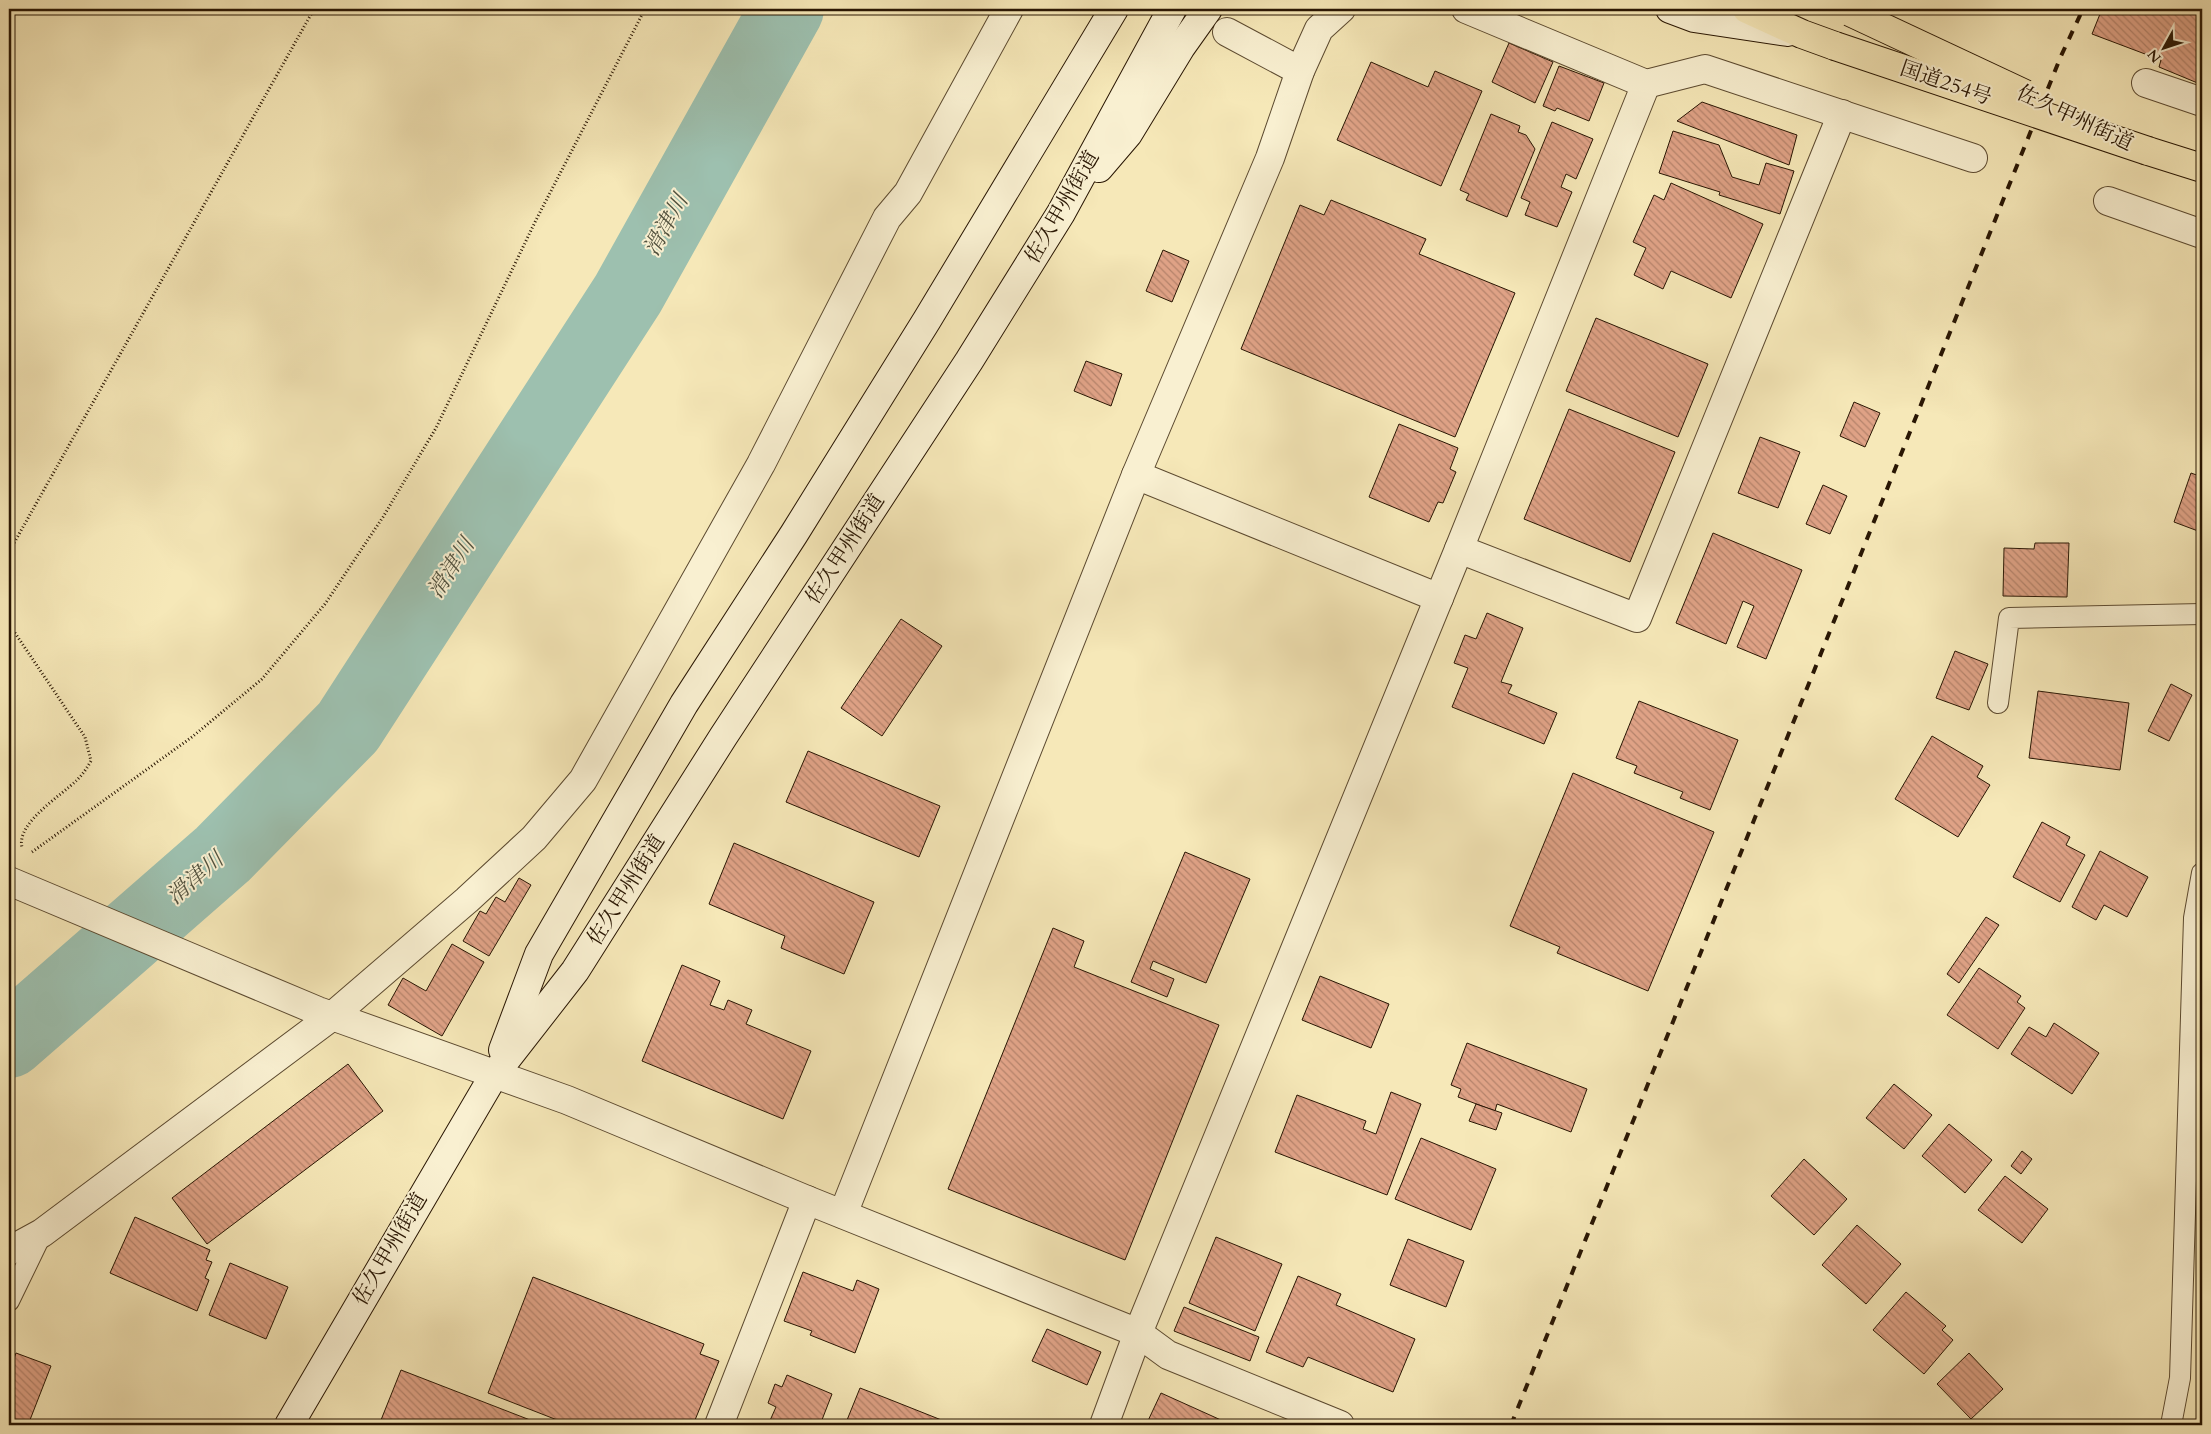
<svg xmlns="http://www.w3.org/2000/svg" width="2211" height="1434" font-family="Cardo,'Noto Serif JP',serif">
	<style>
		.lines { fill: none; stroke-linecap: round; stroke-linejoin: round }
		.river { stroke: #9dc0af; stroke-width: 74 }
		.building { fill: url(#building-back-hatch); stroke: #291603 }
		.service-casing { stroke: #5c4a30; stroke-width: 22 }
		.minor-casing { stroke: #5c4a30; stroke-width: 30 }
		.secondary-casing { stroke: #291603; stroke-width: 30 }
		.trunk-casing { stroke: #291603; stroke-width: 30 }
		.path { stroke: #291603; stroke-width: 3; stroke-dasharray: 1 2.5; stroke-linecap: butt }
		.service { stroke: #f9f0d1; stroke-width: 20 }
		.minor { stroke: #f9f0d1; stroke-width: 28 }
		.secondary { stroke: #f9f0d1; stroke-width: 28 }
		.trunk { stroke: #f6e8b8; stroke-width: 28 }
		.rail { stroke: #291603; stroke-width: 4; stroke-dasharray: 9 9; stroke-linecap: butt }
		.trunk-bridge-casing { stroke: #291603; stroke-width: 30; stroke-linecap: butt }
		.trunk-bridge { stroke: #f6e8b8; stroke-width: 28 }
		.labels { text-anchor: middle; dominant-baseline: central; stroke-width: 4; stroke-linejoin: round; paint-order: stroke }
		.street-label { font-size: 21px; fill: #291603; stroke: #f9f0d1 }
		.water-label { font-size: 22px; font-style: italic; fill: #52523f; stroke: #f9f0d1 }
	</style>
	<defs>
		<pattern id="building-back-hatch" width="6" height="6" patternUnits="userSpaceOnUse" patternTransform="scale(1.25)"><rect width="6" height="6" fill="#dfa286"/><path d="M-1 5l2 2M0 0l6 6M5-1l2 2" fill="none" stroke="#b5836b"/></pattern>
	</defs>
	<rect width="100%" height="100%" fill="#f6e8b8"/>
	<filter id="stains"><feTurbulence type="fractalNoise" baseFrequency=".004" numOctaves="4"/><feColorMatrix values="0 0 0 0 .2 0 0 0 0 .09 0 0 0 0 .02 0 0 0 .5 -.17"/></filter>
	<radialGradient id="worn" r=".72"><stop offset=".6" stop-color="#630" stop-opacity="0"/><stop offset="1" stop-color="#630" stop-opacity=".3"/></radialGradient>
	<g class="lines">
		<polyline class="river" points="9,1041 223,854 348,727 628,294 787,9"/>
	</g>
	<g class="building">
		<polygon points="2102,9 2202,10 2200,84 2159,67 2161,60 2092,34"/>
		<polygon points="1509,43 1553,62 1535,103 1492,82"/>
		<polygon points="1371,62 1428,87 1435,71 1482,91 1441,186 1337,140"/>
		<polygon points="1559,66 1604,83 1589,121 1557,108 1555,111 1543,106"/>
		<polygon points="1702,102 1797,135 1789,165 1677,121"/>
		<polygon points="1491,114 1520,126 1518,132 1526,135 1535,149 1507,217 1466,200 1469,194 1460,190"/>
		<polygon points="1552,122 1593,139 1576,179 1566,174 1561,187 1572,192 1557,227 1525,215 1530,202 1521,198"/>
		<polygon points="1673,131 1719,145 1732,177 1759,185 1766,163 1794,171 1780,214 1719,195 1720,192 1659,173"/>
		<polygon points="1671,183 1763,224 1731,298 1671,271 1663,289 1634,275 1646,248 1633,242 1654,195 1664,200"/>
		<polygon points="1331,200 1426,239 1419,254 1515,293 1455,437 1241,349 1300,205 1324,215"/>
		<polygon points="1163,250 1189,261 1172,302 1146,291"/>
		<polygon points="1596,318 1708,364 1678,437 1566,391"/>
		<polygon points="1086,361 1122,374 1111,406 1074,391"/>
		<polygon points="1854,402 1880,413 1865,447 1840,436"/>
		<polygon points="1569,409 1675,452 1630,562 1524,519"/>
		<polygon points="1399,424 1458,448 1450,469 1456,472 1443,503 1438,502 1429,522 1369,497"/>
		<polygon points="1760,437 1800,452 1778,508 1738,493"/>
		<polygon points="2191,473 2202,477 2202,521 2198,531 2174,522"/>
		<polygon points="1823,485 1847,496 1830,534 1806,524"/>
		<polygon points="1713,533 1802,570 1766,659 1737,647 1754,606 1743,601 1726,644 1676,623"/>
		<polygon points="2035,543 2069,543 2067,597 2003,596 2004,548 2034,549"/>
		<polygon points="1487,613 1523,628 1501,682 1512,685 1508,693 1557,713 1544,744 1452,707 1468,668 1454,663 1465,635 1476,639"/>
		<polygon points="901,619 942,646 882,736 841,708"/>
		<polygon points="1955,651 1988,664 1969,710 1936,698"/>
		<polygon points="2171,684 2192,695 2169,741 2148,731"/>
		<polygon points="2038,691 2129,703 2120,770 2029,758"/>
		<polygon points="1639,701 1738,740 1710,810 1680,798 1683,792 1634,773 1637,766 1616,758"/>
		<polygon points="1932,736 1983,766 1977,777 1990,785 1958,837 1895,799"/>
		<polygon points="808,751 940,806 919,857 786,802"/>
		<polygon points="1573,773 1714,832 1648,991 1557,953 1560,947 1510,926"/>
		<polygon points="2042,822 2070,837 2066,845 2085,855 2060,902 2013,877"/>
		<polygon points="734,843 874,902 844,974 781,948 785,936 709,904"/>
		<polygon points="2100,851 2148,877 2127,917 2104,905 2096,920 2072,907"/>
		<polygon points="1185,852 1250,879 1206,983 1153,961 1150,969 1174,979 1167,997 1131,982"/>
		<polygon points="519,878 531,885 489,956 463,941 480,911 486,914 496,897 505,902"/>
		<polygon points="1986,917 1999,925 1959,983 1947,974"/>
		<polygon points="1053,928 1084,941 1074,967 1219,1025 1125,1260 948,1189"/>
		<polygon points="452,944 484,962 442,1036 388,1005 403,978 426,991"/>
		<polygon points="682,965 720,981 710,1005 724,1010 728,1000 752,1010 746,1024 811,1051 783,1119 642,1061"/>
		<polygon points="1979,968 2021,996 2017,1002 2025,1008 1998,1049 1947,1015"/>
		<polygon points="1320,976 1389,1004 1371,1048 1302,1020"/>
		<polygon points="2054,1023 2099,1053 2072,1094 2011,1054 2029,1027 2046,1037"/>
		<polygon points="1467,1043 1587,1089 1571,1132 1497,1104 1495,1111 1458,1097 1461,1089 1451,1085"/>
		<polygon points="348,1064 383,1111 207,1244 172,1198"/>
		<polygon points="1894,1084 1932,1115 1904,1149 1866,1118"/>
		<polygon points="1391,1092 1421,1104 1387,1195 1275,1152 1297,1095 1366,1121 1363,1129 1376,1134"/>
		<polygon points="1476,1104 1502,1113 1496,1130 1469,1121"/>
		<polygon points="1949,1124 1992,1160 1965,1193 1922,1156"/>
		<polygon points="1421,1138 1496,1169 1471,1230 1395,1199"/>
		<polygon points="2022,1151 2032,1159 2021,1174 2011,1166"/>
		<polygon points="1804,1159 1847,1199 1814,1235 1771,1196"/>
		<polygon points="2005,1176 2048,1209 2022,1243 1978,1210"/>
		<polygon points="135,1217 210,1250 206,1260 212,1262 205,1278 209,1280 197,1311 110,1273"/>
		<polygon points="1857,1225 1901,1264 1866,1304 1822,1265"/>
		<polygon points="1216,1237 1282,1264 1255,1331 1189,1303"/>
		<polygon points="1408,1239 1464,1261 1446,1307 1390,1285"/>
		<polygon points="230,1263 288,1287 266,1339 209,1315"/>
		<polygon points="803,1272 853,1291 857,1280 879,1289 855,1353 810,1335 812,1331 784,1321"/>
		<polygon points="1298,1276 1341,1294 1336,1305 1415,1339 1393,1392 1308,1357 1303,1367 1266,1352"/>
		<polygon points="533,1277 704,1344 700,1354 719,1361 693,1425 570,1425 488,1393"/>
		<polygon points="1906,1292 1946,1326 1942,1330 1953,1340 1924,1374 1873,1330"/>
		<polygon points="1184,1307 1259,1337 1250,1361 1174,1331"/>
		<polygon points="1047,1329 1101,1352 1087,1385 1032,1361"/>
		<polygon points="2200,1344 2202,1344 2202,1405 2198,1405"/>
		<polygon points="16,1353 51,1366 28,1425 20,1425 9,1421 9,1373"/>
		<polygon points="1969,1353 2003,1389 1971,1419 1937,1384"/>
		<polygon points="401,1370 543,1425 379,1425"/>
		<polygon points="787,1375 832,1394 820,1425 768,1425 776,1407 768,1403 775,1384 782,1387"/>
		<polygon points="860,1388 886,1398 954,1425 845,1425"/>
		<polygon points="1161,1393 1232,1425 1146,1425"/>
	</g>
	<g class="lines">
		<g class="service-casing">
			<g id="service">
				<polyline points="1998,703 2009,618 2202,614"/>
				<polyline points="9,1301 42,1233"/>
				<polyline points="2171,1425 2180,1378 2194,918 2202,873"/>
			</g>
		</g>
		<g class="minor-casing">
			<g id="minor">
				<polyline points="1466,9 1646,84 1705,69 1973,158"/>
				<polyline points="1227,32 1300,71"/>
				<polyline points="2146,83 2202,102"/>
				<polyline points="2108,201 2202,234"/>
				<polyline points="1136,475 1439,598"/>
				<polyline points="1459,549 1637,618 1842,114"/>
				<polyline points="9,881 318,1011 567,1100 807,1200 1138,1333 1168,1355 1340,1425"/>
				<polyline points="843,1214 1136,475 1270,158 1300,71 1319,29 1341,9"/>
				<polyline points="9,1251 42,1233 331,1017 467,900 534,838 583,780 761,464 887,218 908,193 1009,9"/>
				<polyline points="719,1425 807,1200"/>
				<polyline points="1104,1425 1138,1333 1459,549 1646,84"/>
			</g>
		</g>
		<g class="secondary-casing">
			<g id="secondary">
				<polyline points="1670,9 1694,18 1788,32"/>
				<polyline points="1099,168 1128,134 1181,47 1208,9"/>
				<polyline points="503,1050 539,954 684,704 794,534 927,320 1114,9"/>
				<polyline points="289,1425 494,1075 575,971 723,737 969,361 1061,213 1172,9"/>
			</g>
		</g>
		<g class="trunk-casing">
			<g id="trunk">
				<polyline points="1747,9 1802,34 1835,46"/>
				<polyline points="2148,151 2202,168"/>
			</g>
		</g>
		<g class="path">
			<polyline points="9,552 314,9"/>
			<path d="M 9,624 L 85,737 L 91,761 C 87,768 83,774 77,780 C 62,795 16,823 22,847"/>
			<polyline points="32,852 192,737 262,679 325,604 383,517 436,428 536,220 645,9"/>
		</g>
		<use href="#service" class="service"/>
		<use href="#minor" class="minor"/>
		<use href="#secondary" class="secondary"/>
		<use href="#trunk" class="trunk"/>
		<polyline class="rail" points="1511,1425 2061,56 2083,9"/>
		<g class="trunk-bridge-casing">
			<g id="trunk-bridge">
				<polyline points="1850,12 2025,94"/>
				<polyline points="1835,46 2148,151"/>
			</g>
		</g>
		<use href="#trunk-bridge" class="trunk-bridge"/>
	</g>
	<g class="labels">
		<g class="street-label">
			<text transform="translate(1946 83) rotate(19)">国道254号</text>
			<text transform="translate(2075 118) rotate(25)">佐久甲州街道</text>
			<text transform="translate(1062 207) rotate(-60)">佐久甲州街道</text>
			<text transform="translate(845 549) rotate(-57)">佐久甲州街道</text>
			<text transform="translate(626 890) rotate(-58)">佐久甲州街道</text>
			<text transform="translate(390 1249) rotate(-60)">佐久甲州街道</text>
		</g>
		<g class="water-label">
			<text transform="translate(666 225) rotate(-61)">滑津川</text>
			<text transform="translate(451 568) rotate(-57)">滑津川</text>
			<text transform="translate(195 878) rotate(-41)">滑津川</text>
		</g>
	</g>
	<rect width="2211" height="1434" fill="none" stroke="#f6e8b8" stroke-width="30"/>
	<rect x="10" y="10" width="2191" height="1414" fill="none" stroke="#291603" stroke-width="2.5"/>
	<rect x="15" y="15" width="2181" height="1404" fill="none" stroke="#291603"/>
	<g transform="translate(2164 48) rotate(230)" stroke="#f9f0d1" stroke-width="4" paint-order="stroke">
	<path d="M0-4L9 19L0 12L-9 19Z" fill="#291603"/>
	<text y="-8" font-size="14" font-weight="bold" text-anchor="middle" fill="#291603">N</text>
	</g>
	<rect width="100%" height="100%" filter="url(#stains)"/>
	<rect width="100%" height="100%" fill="url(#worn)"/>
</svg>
